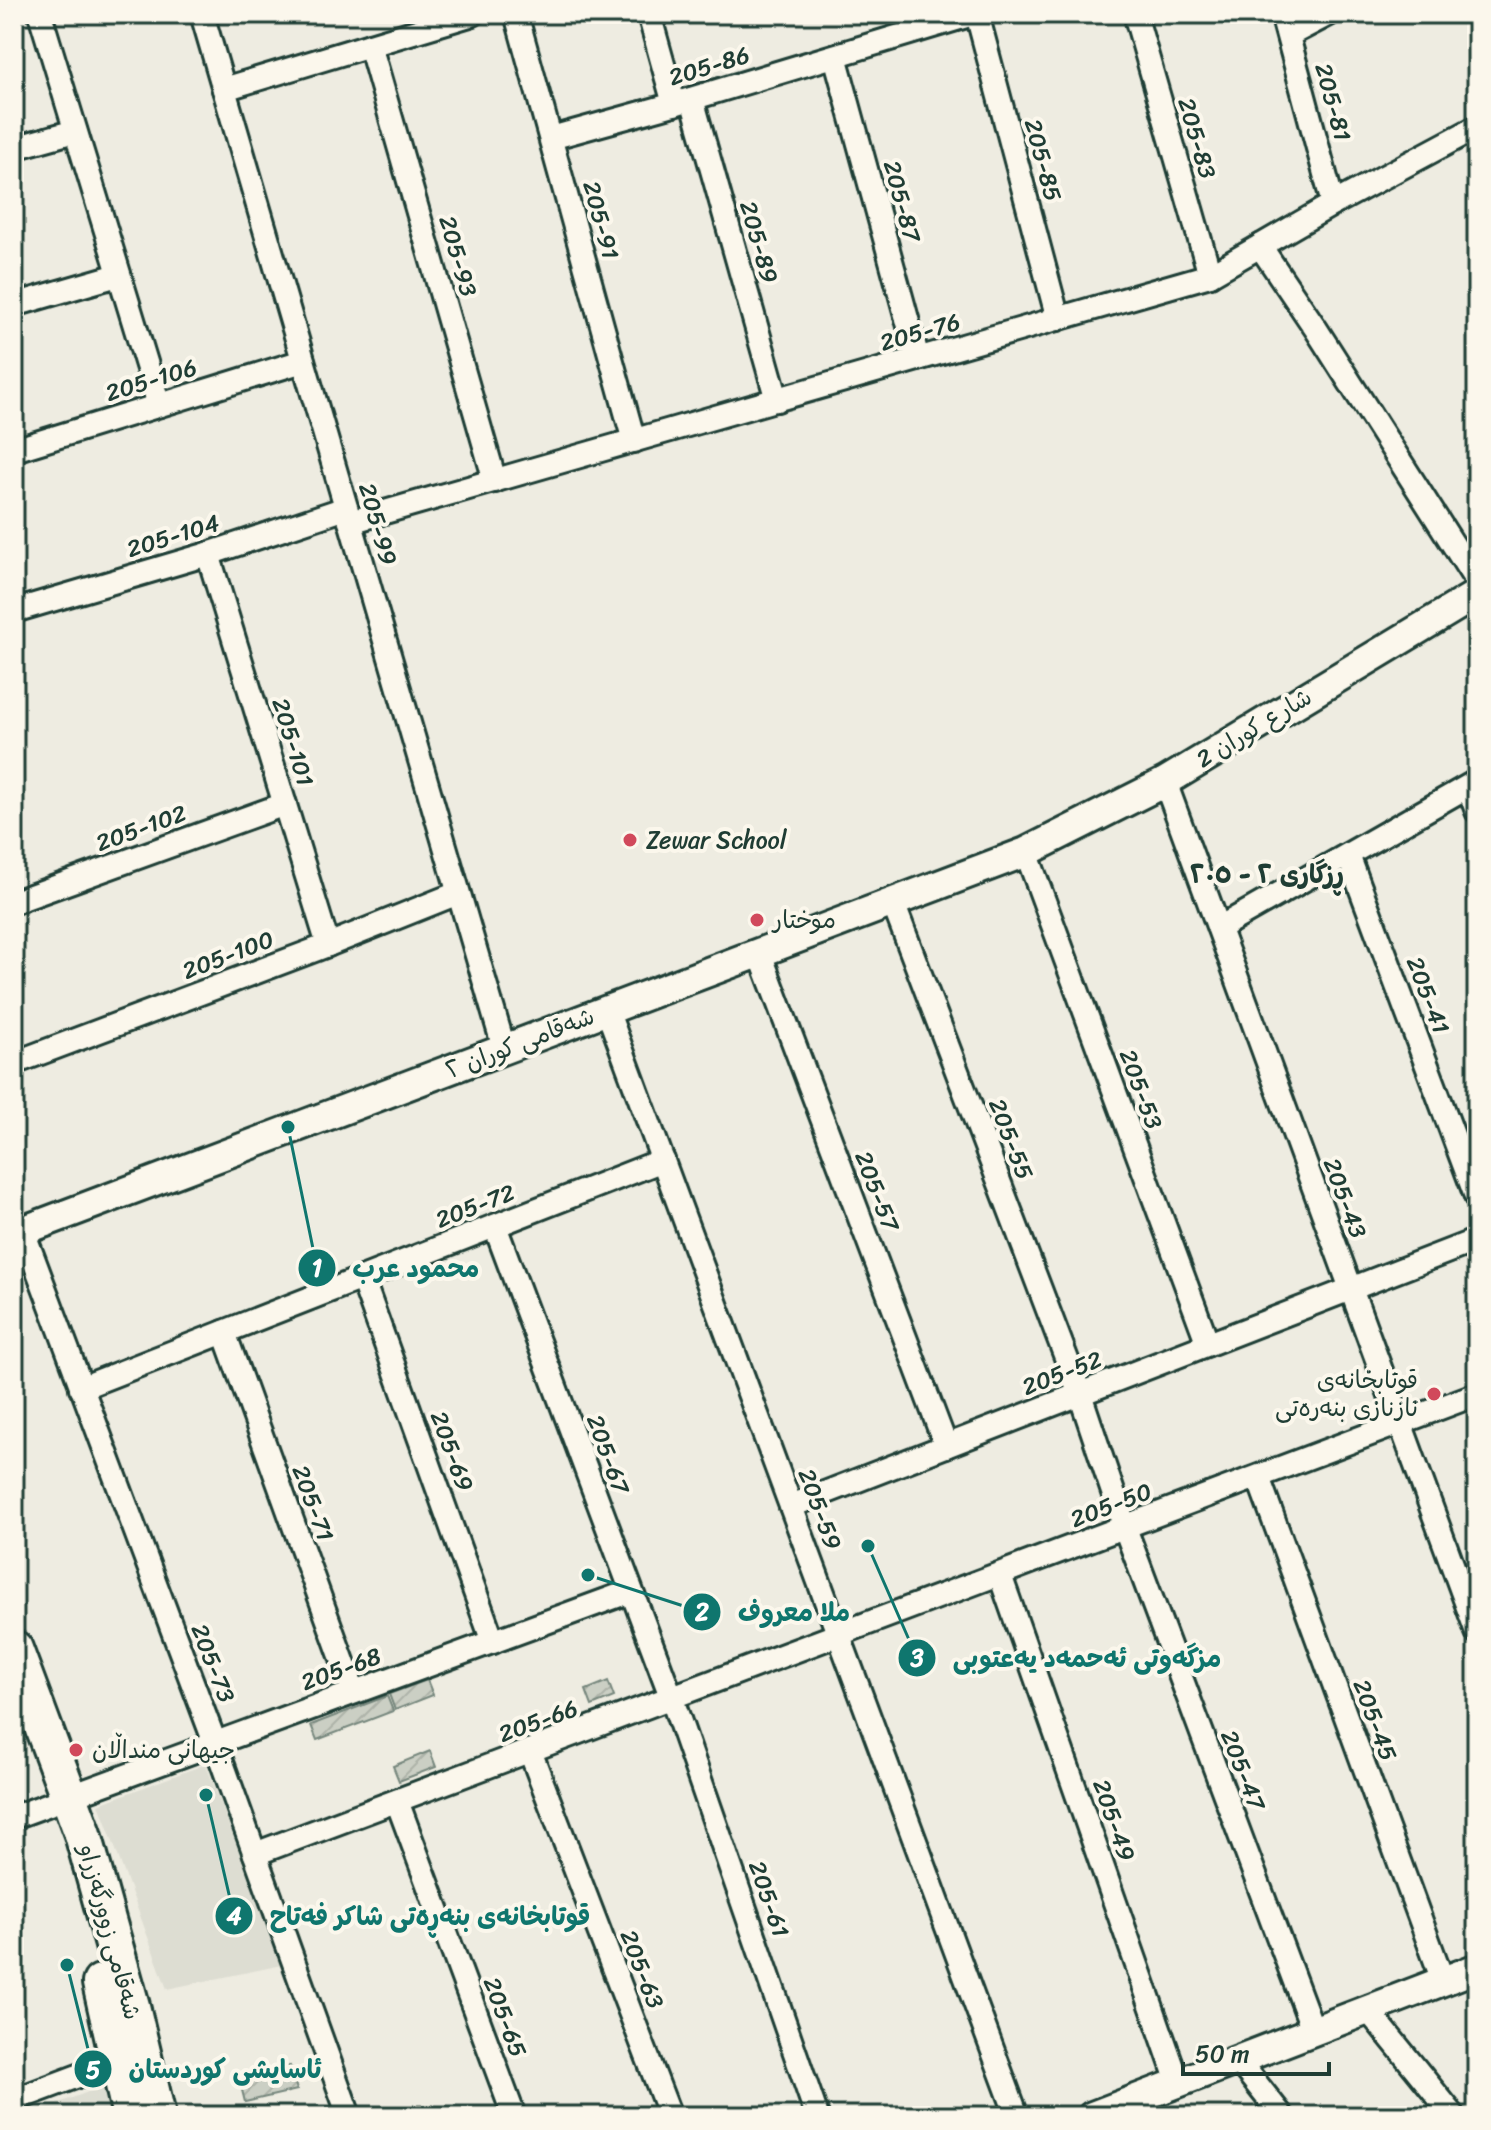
<svg xmlns="http://www.w3.org/2000/svg" width="1491" height="2130" font-family="Sriracha,'Playpen Sans Arabic',sans-serif">
	<style>
		.built { fill: #ddddd2 }
		.garden { fill: url(#garden-furrows); stroke: #75867c; stroke-width: 2 }
		.lines { fill: none; stroke-linecap: round; stroke-linejoin: round }
		.minor-casing { stroke: #1f3d34; stroke-width: 28 }
		.tertiary-casing { stroke: #1f3d34; stroke-width: 34 }
		.primary-casing { stroke: #1f3d34; stroke-width: 42 }
		.minor { stroke: #fbf7ec; stroke-width: 22 }
		.tertiary { stroke: #fbf7ec; stroke-width: 28 }
		.primary { stroke: #fbf7ec; stroke-width: 36 }
		.poi-dot { fill: #d1495b; stroke: #fbf7ec; stroke-width: 3 }
		.labels { text-anchor: middle; dominant-baseline: central; stroke-width: 8; stroke-linejoin: round; paint-order: stroke }
		.street-label { font-size: 24px; fill: #1f3d34; stroke: #fbf7ec }
		.poi-label { font-size: 24px; fill: #1f3d34; stroke: #fbf7ec; text-anchor: start }
		.neighbourhood-label { font-size: 26px; font-weight: bold; fill: #1f3d34; stroke: #fbf7ec }
		.leader { fill: none; stroke: #0f766e; stroke-width: 3 }
		.callout-dot { fill: #0f766e; stroke: #fbf7ec; stroke-width: 3 }
		.mark-label { font-size: 24px; text-anchor: middle; font-weight: bold; fill: #fff }
		.callout-label { font-size: 26px; text-anchor: middle; font-weight: bold; fill: #0f766e; stroke: #fbf7ec; stroke-width: 8; stroke-linejoin: round; paint-order: stroke }
	</style>
	<defs>
		<pattern id="garden-furrows" width="10" height="10" patternUnits="userSpaceOnUse" patternTransform="scale(2)"><rect width="10" height="10" fill="#cbcfc4"/><path d="M-1 1l2-2M0 10L10 0M9 11l2-2" fill="none" stroke="#aeb3a9"/></pattern>
	</defs>
	<rect width="100%" height="100%" fill="#eeece1"/>
	<filter id="ink" filterUnits="userSpaceOnUse"><feTurbulence type="fractalNoise" baseFrequency=".0125" numOctaves="2"/><feDisplacementMap in="SourceGraphic" scale="16" xChannelSelector="R" yChannelSelector="G"/><feConvolveMatrix kernelMatrix="1 2 1 2 8 2 1 2 1" color-interpolation-filters="sRGB"/></filter>
	<g filter="url(#ink)">
		<g class="built">
			<polygon points="206,1764 282,1965 167,1989 99,1804"/>
			<polygon points="109,2084 115,2116 25,2116"/>
		</g>
		<g class="garden">
			<polygon points="427,1680 433,1695 395,1710 389,1694"/>
			<polygon points="608,1681 614,1697 592,1706 586,1690"/>
			<polygon points="387,1696 393,1711 317,1740 311,1725"/>
			<polygon points="430,1751 436,1767 399,1781 393,1766"/>
			<polygon points="290,2066 297,2090 245,2102 239,2078"/>
		</g>
		<g class="lines">
			<g class="minor-casing">
				<g id="minor">
					<polyline points="40,14 159,405"/>
					<polyline points="202,14 504,1048"/>
					<polyline points="516,14 634,441"/>
					<polyline points="649,14 674,104"/>
					<polyline points="977,14 1058,319"/>
					<polyline points="1135,14 1210,275"/>
					<polyline points="1282,14 1333,204"/>
					<polyline points="1289,35 1329,14"/>
					<polyline points="370,45 495,481"/>
					<polyline points="835,56 918,359"/>
					<polyline points="224,89 473,14"/>
					<polyline points="692,99 777,400"/>
					<polyline points="551,138 674,104 973,14"/>
					<polyline points="14,148 75,131"/>
					<polyline points="1260,246 1316,329 1477,582"/>
					<polyline points="14,305 118,275"/>
					<polyline points="14,450 303,361"/>
					<polyline points="350,522 1210,275 1333,204 1477,127"/>
					<polyline points="208,554 328,945"/>
					<polyline points="14,611 208,554 346,508"/>
					<polyline points="1165,782 1477,1632"/>
					<polyline points="1468,787 1477,811"/>
					<polyline points="1026,852 1208,1344"/>
					<polyline points="1348,855 1477,1199"/>
					<polyline points="14,902 285,804"/>
					<polyline points="893,903 1080,1394 1125,1528 1313,2030"/>
					<polyline points="1219,928 1477,781"/>
					<polyline points="760,954 946,1446"/>
					<polyline points="607,1010 1017,2116"/>
					<polyline points="14,1063 328,945 458,893"/>
					<polyline points="495,1226 672,1699 817,2116"/>
					<polyline points="23,1231 215,1743 349,2116"/>
					<polyline points="362,1278 493,1642"/>
					<polyline points="224,1332 354,1692"/>
					<polyline points="81,1388 663,1160"/>
					<polyline points="1258,1477 1443,1981"/>
					<polyline points="791,1506 1477,1240"/>
					<polyline points="1000,1575 1178,2082"/>
					<polyline points="530,1751 670,2116"/>
					<polyline points="397,1801 514,2116"/>
					<polyline points="14,1817 631,1591"/>
					<polyline points="255,1854 1477,1394"/>
					<polyline points="1368,2010 1454,2116"/>
					<polyline points="1237,2059 1282,2116"/>
					<polyline points="14,2100 118,2061"/>
				</g>
			</g>
			<g class="tertiary-casing">
				<g id="tertiary">
					<polyline points="14,1234 1026,852 1165,782 1477,594"/>
					<polyline points="1092,2116 1477,1968"/>
				</g>
			</g>
			<g class="primary-casing">
				<g id="primary">
					<polyline points="14,1649 83,1834 131,2006 157,2116"/>
					<polyline points="101,1983 131,2116"/>
				</g>
			</g>
			<use href="#minor" class="minor"/>
			<use href="#tertiary" class="tertiary"/>
			<use href="#primary" class="primary"/>
		</g>
	</g>
	<g class="poi-dot">
		<circle cx="630" cy="840" r="8"/>
		<circle cx="757" cy="920" r="8"/>
		<circle cx="1434" cy="1394" r="8"/>
		<circle cx="76" cy="1750" r="8"/>
	</g>
	<g class="labels">
		<g class="street-label">
			<text transform="translate(709 66) rotate(-17)">205-86</text>
			<text transform="translate(1333 102) rotate(75)">205-81</text>
			<text transform="translate(1197 138) rotate(74)">205-83</text>
			<text transform="translate(1043 160) rotate(75)">205-85</text>
			<text transform="translate(902 201) rotate(75)">205-87</text>
			<text transform="translate(601 220) rotate(75)">205-91</text>
			<text transform="translate(759 242) rotate(74)">205-89</text>
			<text transform="translate(458 256) rotate(74)">205-93</text>
			<text transform="translate(920 332) rotate(-16)">205-76</text>
			<text transform="translate(151 380) rotate(-17)">205-106</text>
			<text transform="translate(378 524) rotate(74)">205-99</text>
			<text transform="translate(173 536) rotate(-17)">205-104</text>
			<text transform="translate(1254 728) rotate(-31)">شارع كوران 2</text>
			<text transform="translate(293 742) rotate(73)">205-101</text>
			<text transform="translate(141 828) rotate(-20)">205-102</text>
			<text transform="translate(228 955) rotate(-21)">205-100</text>
			<text transform="translate(1428 995) rotate(69)">205-41</text>
			<text transform="translate(520 1043) rotate(-21)">شەقامی کوران ٢</text>
			<text transform="translate(1141 1089) rotate(70)">205-53</text>
			<text transform="translate(1011 1139) rotate(69)">205-55</text>
			<text transform="translate(877 1191) rotate(69)">205-57</text>
			<text transform="translate(1345 1198) rotate(70)">205-43</text>
			<text transform="translate(475 1206) rotate(-21)">205-72</text>
			<text transform="translate(1062 1373) rotate(-21)">205-52</text>
			<text transform="translate(452 1451) rotate(70)">205-69</text>
			<text transform="translate(608 1454) rotate(70)">205-67</text>
			<text transform="translate(313 1503) rotate(70)">205-71</text>
			<text transform="translate(1111 1505) rotate(-21)">205-50</text>
			<text transform="translate(820 1509) rotate(70)">205-59</text>
			<text transform="translate(213 1663) rotate(69)">205-73</text>
			<text transform="translate(341 1669) rotate(-20)">205-68</text>
			<text transform="translate(1375 1720) rotate(70)">205-45</text>
			<text transform="translate(538 1721) rotate(-20)">205-66</text>
			<text transform="translate(1243 1770) rotate(69)">205-47</text>
			<text transform="translate(1114 1820) rotate(71)">205-49</text>
			<text transform="translate(769 1899) rotate(71)">205-61</text>
			<text transform="translate(110 1932) rotate(75)">شەقامی زوورگەزراو</text>
			<text transform="translate(642 1969) rotate(69)">205-63</text>
			<text transform="translate(505 2017) rotate(70)">205-65</text>
		</g>
		<g class="poi-label">
			<text x="646" y="840">Zewar School</text>
			<text x="773" y="920">موختار</text>
			<text x="1418" y="1380" text-anchor="end">قوتابخانەی<tspan x="1418" dy="28">نازنازی بنەرەتی</tspan></text>
			<text x="92" y="1750">جیهانی منداڵان</text>
		</g>
		<g class="neighbourhood-label">
			<text x="1267" y="874">ڕزگاری ٢ - ٢٠٥</text>
		</g>
	</g>
	<path class="leader" d="M288 1127L317 1268M588 1575L702 1612M868 1546L917 1658M206 1795L234 1916M67 1965L93 2069"/>
	<g class="callout-dot">
		<circle cx="288" cy="1127" r="8"/>
		<circle cx="588" cy="1575" r="8"/>
		<circle cx="868" cy="1546" r="8"/>
		<circle cx="206" cy="1795" r="8"/>
		<circle cx="67" cy="1965" r="8"/>
		<circle cx="317" cy="1268" r="20"/>
		<circle cx="702" cy="1612" r="20"/>
		<circle cx="917" cy="1658" r="20"/>
		<circle cx="234" cy="1916" r="20"/>
		<circle cx="93" cy="2069" r="20"/>
	</g>
	<g class="mark-label">
		<text x="317" y="1276">1</text>
		<text x="702" y="1620">2</text>
		<text x="917" y="1666">3</text>
		<text x="234" y="1924">4</text>
		<text x="93" y="2078">5</text>
	</g>
	<g class="callout-label">
		<text x="416" y="1277">محمود عرب</text>
		<text x="794" y="1621">ملا معروف</text>
		<text x="1087" y="1667">مزگەوتی ئەحمەد یەعتوبی</text>
		<text x="430" y="1925">قوتابخانەی بنەڕەتی شاكر فەتاح</text>
		<text x="225" y="2078">ئاسایشی كوردستان</text>
	</g>
	<rect width="1491" height="2130" fill="none" stroke="#fbf7ec" stroke-width="48"/>
	<rect x="24" y="24" width="1443" height="2082" fill="none" stroke="#1f3d34" stroke-width="3" filter="url(#ink)"/>
	<path d="M1183 2062v12h146v-12" fill="none" stroke="#1f3d34" stroke-width="4"/>
	<text x="1195" y="2062" font-size="24" fill="#1f3d34" stroke="#fbf7ec" stroke-width="6" paint-order="stroke">50 m</text>
</svg>
